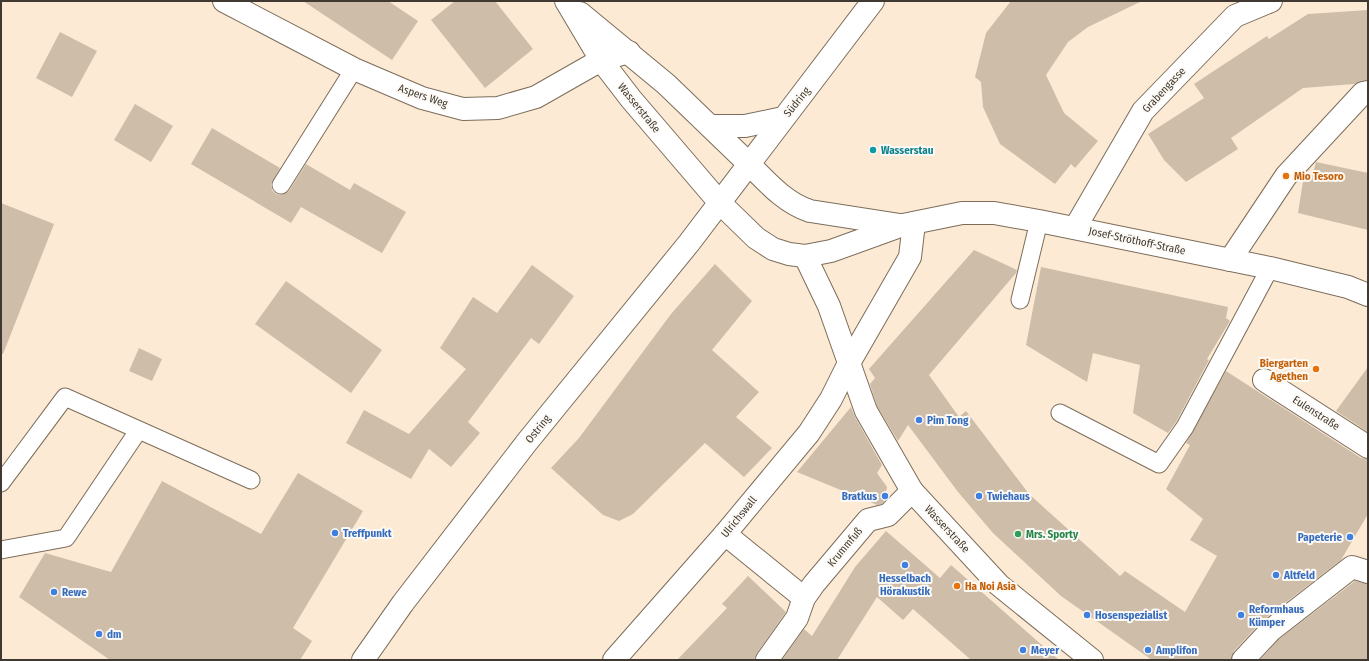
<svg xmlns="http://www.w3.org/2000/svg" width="1369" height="661" font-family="'Fira Sans Condensed',sans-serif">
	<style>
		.building { fill: #cebda9 }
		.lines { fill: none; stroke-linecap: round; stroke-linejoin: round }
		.service-casing { stroke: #7c6d5a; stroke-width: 19 }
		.pedestrian-casing { stroke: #7c6d5a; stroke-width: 24 }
		.minor-casing { stroke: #7c6d5a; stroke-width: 24 }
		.secondary-casing { stroke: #7c6d5a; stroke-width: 24 }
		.service { stroke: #fff; stroke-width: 17 }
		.pedestrian { stroke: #fff; stroke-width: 22 }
		.minor { stroke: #fff; stroke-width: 22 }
		.secondary { stroke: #fff; stroke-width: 22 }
		.culture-dot { fill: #0f9aa8; stroke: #fdfaf5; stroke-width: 1.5 }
		.food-dot { fill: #e8710a; stroke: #fdfaf5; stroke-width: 1.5 }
		.shop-dot { fill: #3f7fe0; stroke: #fdfaf5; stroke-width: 1.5 }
		.leisure-dot { fill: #2e9e5b; stroke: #fdfaf5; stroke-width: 1.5 }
		.labels { text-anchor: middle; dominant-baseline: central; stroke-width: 4; stroke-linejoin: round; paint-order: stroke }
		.street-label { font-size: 11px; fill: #403931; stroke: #fdfaf5 }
		.culture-label { font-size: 11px; font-weight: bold; fill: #0d838f; stroke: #fdfaf5; text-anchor: start }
		.food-label { font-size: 11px; font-weight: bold; fill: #c56008; stroke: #fdfaf5; text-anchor: start }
		.shop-label { font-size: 11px; font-weight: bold; fill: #366cbe; stroke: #fdfaf5; text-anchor: start }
		.leisure-label { font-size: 11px; font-weight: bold; fill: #27864d; stroke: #fdfaf5; text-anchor: start }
	</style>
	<rect width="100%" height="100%" fill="#fcead5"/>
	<g class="building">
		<polygon points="303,1 388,1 418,21 392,60"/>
		<polygon points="455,1 495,1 533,49 485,88 431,20"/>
		<polygon points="1011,1 1142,1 1088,27 1068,42 1046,75 1064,113 1098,141 1075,168 1071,164 1055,184 1000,144 983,107 981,82 975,77 986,33"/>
		<polygon points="1368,10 1368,80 1354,84 1303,88 1231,138 1238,149 1186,182 1164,160 1148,134 1204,98 1194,84 1267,36 1269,39 1308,14"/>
		<polygon points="60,32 97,51 72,97 36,78"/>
		<polygon points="135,104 173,126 151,162 114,140"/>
		<polygon points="212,128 280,168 271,184 272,190 276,194 281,195 289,191 306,164 350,190 354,183 406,212 382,253 301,207 291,223 191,164"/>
		<polygon points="1316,162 1368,173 1368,230 1298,213 1304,175 1312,177"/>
		<polygon points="1,203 54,224 3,354 1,354"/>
		<polygon points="974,250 1017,270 1016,273 929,375 959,417 966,411 1029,494 1120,576 1125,571 1185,612 1217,556 1190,540 1203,519 1166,489 1190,445 1186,443 1226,371 1361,458 1368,459 1368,514 1341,560 1263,620 1234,651 1231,660 1152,660 1061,596 993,533 958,492 908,425 898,441 877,406 870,384 875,378 869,369"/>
		<polygon points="715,264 752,301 712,350 759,392 736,417 772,448 744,477 705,443 633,514 619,521 603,515 551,468 579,438 671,314"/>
		<polygon points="532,265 574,296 539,344 531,338 468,422 480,433 451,467 429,449 411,479 346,443 364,410 409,434 466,369 440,348 473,297 497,313"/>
		<polygon points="1041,267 1228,307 1226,318 1230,321 1207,359 1209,360 1176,422 1168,433 1133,413 1140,365 1093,353 1087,382 1026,345"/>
		<polygon points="286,281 382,350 351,393 255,324"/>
		<polygon points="139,348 162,359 152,381 129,371"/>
		<polygon points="1368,367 1368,432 1336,411"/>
		<polygon points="851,407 855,417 882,465 877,473 887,487 884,501 882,504 877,505 797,472"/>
		<polygon points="298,473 363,511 293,628 312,641 300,660 110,660 19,597 45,553 111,572 162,481 261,534"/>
		<polygon points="886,531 940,578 951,565 1059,660 971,660 913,609 903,620 877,597 837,660 782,660 804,629 812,636 855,567"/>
		<polygon points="748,576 786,612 757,653 755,660 677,660 727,608 722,604"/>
		<polygon points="1355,581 1368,584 1368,660 1260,660 1279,639"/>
	</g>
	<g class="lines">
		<g class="service-casing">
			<g id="service">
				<polyline points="281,185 354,69"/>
				<polyline points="1020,300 1039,221"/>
				<polyline points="1060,413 1159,464 1185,427 1270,268"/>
				<polyline points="1,483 65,397 251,480"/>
				<polyline points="1,550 66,538 138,431"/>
			</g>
		</g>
		<g class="pedestrian-casing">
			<g id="pedestrian">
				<polyline points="1075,228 1143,111 1235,16 1271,1"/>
				<polyline points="1230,260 1286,176 1363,93 1368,92"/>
				<polyline points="1264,380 1368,447"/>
				<polyline points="912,491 999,585 1092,660"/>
				<polyline points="1243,660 1271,630 1352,567 1368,572"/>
			</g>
		</g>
		<g class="minor-casing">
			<g id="minor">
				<polyline points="224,1 354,69 422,98 463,109 498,108 536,97 601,60 629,52"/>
				<path d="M 749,164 C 767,182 785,203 810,211 L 900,225"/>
				<polyline points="720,203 756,238 773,249 789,254 805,256 831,251 903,225 962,213 994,213 1039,221 1270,268 1348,287 1368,295"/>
				<polyline points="725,534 804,598"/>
				<polyline points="614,660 725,534 809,433 831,399 849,363 910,257 914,223"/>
				<polyline points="767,660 797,618 804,598 814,584 868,520 888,515 912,491 866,411 829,306 805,256"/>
			</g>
		</g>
		<g class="secondary-casing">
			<g id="secondary">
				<polyline points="566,1 601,60 631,99 720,203"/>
				<polyline points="580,13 666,84 749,164"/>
				<polyline points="710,126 745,126 783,118"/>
				<polyline points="363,660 403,603 527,442 689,243 873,1"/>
			</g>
		</g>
		<use href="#service" class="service"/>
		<use href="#pedestrian" class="pedestrian"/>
		<use href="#minor" class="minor"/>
		<use href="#secondary" class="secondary"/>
	</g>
	<circle class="culture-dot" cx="873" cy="150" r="4"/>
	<g class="food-dot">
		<circle cx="1286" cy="176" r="4"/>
		<circle cx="1316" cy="369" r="4"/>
		<circle cx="957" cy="586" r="4"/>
	</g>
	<g class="shop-dot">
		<circle cx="919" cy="420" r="4"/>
		<circle cx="885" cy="496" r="4"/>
		<circle cx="979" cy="496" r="4"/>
		<circle cx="335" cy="533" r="4"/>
		<circle cx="1350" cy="537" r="4"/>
		<circle cx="905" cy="565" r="4"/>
		<circle cx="1276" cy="575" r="4"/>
		<circle cx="54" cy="592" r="4"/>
		<circle cx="1087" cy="615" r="4"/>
		<circle cx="1241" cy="615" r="4"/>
		<circle cx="99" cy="634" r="4"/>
		<circle cx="1023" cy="650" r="4"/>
		<circle cx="1148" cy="650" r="4"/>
	</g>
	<circle class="leisure-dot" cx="1018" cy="534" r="4"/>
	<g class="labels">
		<g class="street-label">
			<text transform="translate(1164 90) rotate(-47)">Grabengasse</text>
			<text transform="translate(423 96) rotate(19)">Aspers Weg</text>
			<text transform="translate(797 102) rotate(-51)">Südring</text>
			<text transform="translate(639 108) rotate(51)">Wasserstraße</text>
			<text transform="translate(1137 241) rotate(12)">Josef-Ströthoff-Straße</text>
			<text transform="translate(1316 413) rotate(33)">Eulenstraße</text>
			<text transform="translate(538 429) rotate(-51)">Ostring</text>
			<text transform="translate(739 517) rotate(-51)">Ulrichswall</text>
			<text transform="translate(947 529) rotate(47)">Wasserstraße</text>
			<text transform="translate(845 547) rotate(-50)">Krummfuß</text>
		</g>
		<g class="culture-label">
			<text x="881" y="150">Wasserstau</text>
		</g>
		<g class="food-label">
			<text x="1294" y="176">Mio Tesoro</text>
			<text x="1308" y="363" text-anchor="end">Biergarten<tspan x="1308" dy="13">Agethen</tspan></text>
			<text x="965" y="586">Ha Noi Asia</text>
		</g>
		<g class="shop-label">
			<text x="927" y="420">Pim Tong</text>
			<text x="877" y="496" text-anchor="end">Bratkus</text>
			<text x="987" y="496">Twiehaus</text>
			<text x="343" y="533">Treffpunkt</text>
			<text x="1342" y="537" text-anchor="end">Papeterie</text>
			<text x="1284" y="575">Altfeld</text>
			<text x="905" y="578" text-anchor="middle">Hesselbach<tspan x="905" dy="13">Hörakustik</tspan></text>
			<text x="62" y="592">Rewe</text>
			<text x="1249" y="609">Reformhaus<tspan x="1249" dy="13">Kümper</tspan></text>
			<text x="1095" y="615">Hosenspezialist</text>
			<text x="107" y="634">dm</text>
			<text x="1031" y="650">Meyer</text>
			<text x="1156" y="650">Amplifon</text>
		</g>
		<g class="leisure-label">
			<text x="1026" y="534">Mrs. Sporty</text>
		</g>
	</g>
	<rect width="1369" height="661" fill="none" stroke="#403931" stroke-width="4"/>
</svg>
